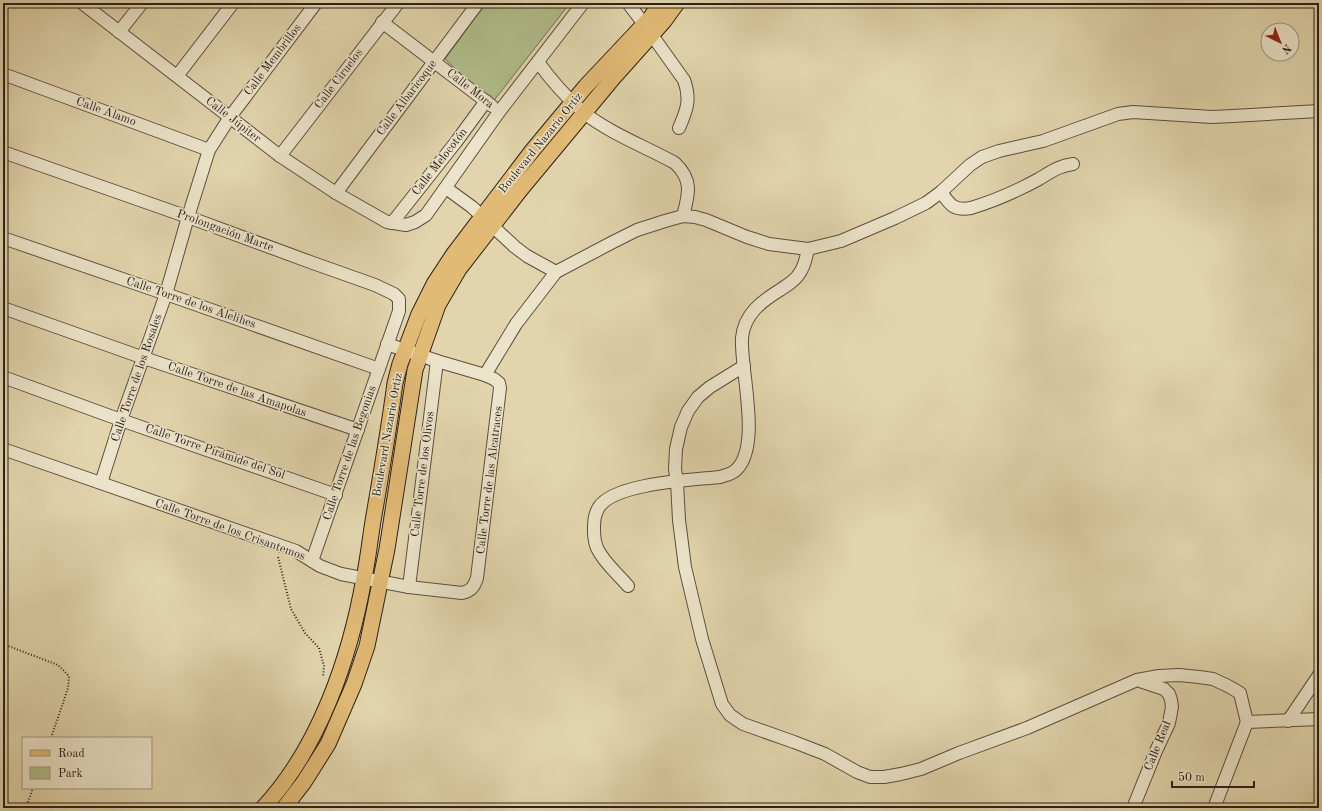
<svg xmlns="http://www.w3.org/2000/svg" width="1322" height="811" font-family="'Old Standard TT',serif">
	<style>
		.green { fill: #b1be8b; stroke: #6e7053 }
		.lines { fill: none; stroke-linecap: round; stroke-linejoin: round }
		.minor-casing { stroke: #5a4e40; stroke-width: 14 }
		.major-casing { stroke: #2c211b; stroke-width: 17 }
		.path { stroke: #2c211b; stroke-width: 2; stroke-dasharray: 1 2; stroke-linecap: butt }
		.minor { stroke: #ece4ca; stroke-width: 12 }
		.major { stroke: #e1ba76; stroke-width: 15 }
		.labels { text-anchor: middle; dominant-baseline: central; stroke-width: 3; stroke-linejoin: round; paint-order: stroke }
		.street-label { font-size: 12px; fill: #2c211b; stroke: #ece4ca }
	</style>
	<rect width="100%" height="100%" fill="#e2d5ad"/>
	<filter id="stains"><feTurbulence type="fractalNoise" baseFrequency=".005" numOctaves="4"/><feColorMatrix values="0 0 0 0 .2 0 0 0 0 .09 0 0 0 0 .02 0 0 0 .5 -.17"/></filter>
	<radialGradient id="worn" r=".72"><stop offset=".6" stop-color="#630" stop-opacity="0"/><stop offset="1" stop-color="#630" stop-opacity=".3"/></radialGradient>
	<polygon class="green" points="486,3 570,3 492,103 445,59"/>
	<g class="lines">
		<g class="minor-casing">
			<g id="minor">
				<polyline points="82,3 280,156 336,193 387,222 406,225 415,222 426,215 499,112 583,3"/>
				<path d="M 628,3 L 644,24 L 684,80 C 691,99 687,110 679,128"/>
				<polyline points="382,22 492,106"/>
				<polyline points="119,32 142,3"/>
				<path d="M 538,62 C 551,80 566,97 583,112 C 611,134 644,146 675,163 C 693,180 689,194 683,216"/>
				<polyline points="3,74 209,150"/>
				<polyline points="177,76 233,3"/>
				<polyline points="3,152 188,217 313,263 375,285 394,294 399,299 399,311 312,561"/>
				<polyline points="280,156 398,3"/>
				<polyline points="446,188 472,207 515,247 527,256 556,272"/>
				<path d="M 941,192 C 950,205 954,211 971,208 C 994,201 1017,191 1039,179 C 1051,172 1058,166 1073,164"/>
				<polyline points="336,193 478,3"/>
				<polyline points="392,223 456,142 486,101"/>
				<polyline points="3,238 166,294 379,369"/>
				<polyline points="3,308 144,358 358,430"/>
				<polyline points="744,366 710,387 698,397 688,411 681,427 676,449 675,469 677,482 679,520 685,567 702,639 722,704 730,715 743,724 794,742 825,754 857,772 870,777 884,777 901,774 921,769 959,753 1027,728 1137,680 1159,676 1179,675 1199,677 1213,679 1228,686 1240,693 1247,722"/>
				<polyline points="485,375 516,324 556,272 613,242 637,230 665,221 683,216 695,217 706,220 747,237 769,244 808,249 841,241 895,218 926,203 941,192 970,165 982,157 999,151 1043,141 1118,114 1133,112 1212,117 1233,116 1319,111"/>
				<polyline points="3,377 121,420 336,495"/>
				<path d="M 3,449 L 296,551 L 320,566 L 341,574 L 409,587 L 462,593 C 471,591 474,587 477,578 L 500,388 L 499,383 L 494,379 L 485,375 L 437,361 L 387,344"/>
				<polyline points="101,483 121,420 166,294 188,217 209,150 230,117 316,3"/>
				<path d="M 628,586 C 618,574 604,563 597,548 C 595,543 594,536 594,531 C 594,522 594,515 599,507 C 615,483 692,480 720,477 C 726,475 732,474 736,470 C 762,446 740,369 742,338 C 744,314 762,301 780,290 C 787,285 795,281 799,274 C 805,266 806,258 808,249"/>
				<polyline points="409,587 437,361"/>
				<polyline points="1288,721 1319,675"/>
				<polyline points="1247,722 1319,719"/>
				<polyline points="1133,808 1156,751 1169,723 1172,707 1171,700 1169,694 1164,689 1140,681"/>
				<polyline points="1214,808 1247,722"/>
			</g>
		</g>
		<g class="major-casing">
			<g id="major">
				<path d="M 263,808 C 319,748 350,658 364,578 C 368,559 370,540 373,521 C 381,475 389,429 395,383 L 400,364 L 419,314 L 434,284 L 453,255 L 532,151 L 586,86 L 651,17 L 660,3"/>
				<polyline points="284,808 304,782 328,744 354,684 367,646 387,549 415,370 438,305 459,269 521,189 614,77 664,21 677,3"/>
			</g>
		</g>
		<g class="path">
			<polyline points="278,557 291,609 305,633 319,648 324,666 323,677"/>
			<polyline points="3,644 58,665 69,676 68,688 51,738"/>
			<polyline points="26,808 33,788"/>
		</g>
		<use href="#minor" class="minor"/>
		<use href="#major" class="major"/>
	</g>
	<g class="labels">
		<g class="street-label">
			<text transform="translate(273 60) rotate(-53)">Calle Membrillos</text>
			<text transform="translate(339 79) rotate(-53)">Calle Ciruelos</text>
			<text transform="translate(470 89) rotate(38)">Calle Mora</text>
			<text transform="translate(407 98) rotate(-53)">Calle Albaricoque</text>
			<text transform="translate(106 112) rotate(20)">Calle Álamo</text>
			<text transform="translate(233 120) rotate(38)">Calle Júpiter</text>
			<text transform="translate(541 143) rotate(-51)">Boulevard Nazario Ortiz</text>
			<text transform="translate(440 162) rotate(-52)">Calle Melocotón</text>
			<text transform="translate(225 231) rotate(20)">Prolongación Marte</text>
			<text transform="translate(191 303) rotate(19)">Calle Torre de los Alelihes</text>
			<text transform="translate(137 378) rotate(-71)">Calle Torre de los Rosales</text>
			<text transform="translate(237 390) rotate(19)">Calle Torre de las Amapolas</text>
			<text transform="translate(388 435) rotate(-80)">Boulevard Nazario Ortiz</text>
			<text transform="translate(215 452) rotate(19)">Calle Torre Pirámide del Sol</text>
			<text transform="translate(350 453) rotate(-71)">Calle Torre de las Begonias</text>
			<text transform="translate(423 474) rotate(-83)">Calle Torre de los Olivos</text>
			<text transform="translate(490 480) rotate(-83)">Calle Torre de las Alcatraces</text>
			<text transform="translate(230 530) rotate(20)">Calle Torre de los Crisantemos</text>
			<text transform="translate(1158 746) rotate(-68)">Calle Real</text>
		</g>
	</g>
	<rect width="1322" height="811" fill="none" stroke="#e2d5ad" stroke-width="16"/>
	<rect x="4" y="4" width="1314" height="803" fill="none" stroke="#2c211b" stroke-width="2"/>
	<rect x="8" y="8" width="1306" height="795" fill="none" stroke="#2c211b"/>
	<rect x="22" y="737" width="130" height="52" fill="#ece4ca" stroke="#9f9684"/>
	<rect x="30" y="750" width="20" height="6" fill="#e1ba76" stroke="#9f9684"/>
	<text x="58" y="757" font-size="12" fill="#2c211b">Road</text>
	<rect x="30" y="767" width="20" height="12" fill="#b1be8b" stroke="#9f9684"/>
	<text x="58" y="777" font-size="12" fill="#2c211b">Park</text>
	<g transform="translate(1280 42) rotate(137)"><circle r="19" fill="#ece4ca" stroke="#9f9684"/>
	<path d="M0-3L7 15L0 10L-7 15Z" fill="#8f2418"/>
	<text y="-6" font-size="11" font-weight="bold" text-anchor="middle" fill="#2c211b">N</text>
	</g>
	<path d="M1172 781v6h82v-6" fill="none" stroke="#2c211b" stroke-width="2"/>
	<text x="1178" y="781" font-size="12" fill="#2c211b" stroke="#ece4ca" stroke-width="3" paint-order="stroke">50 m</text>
	<rect width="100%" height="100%" filter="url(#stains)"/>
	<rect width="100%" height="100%" fill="url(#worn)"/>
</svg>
